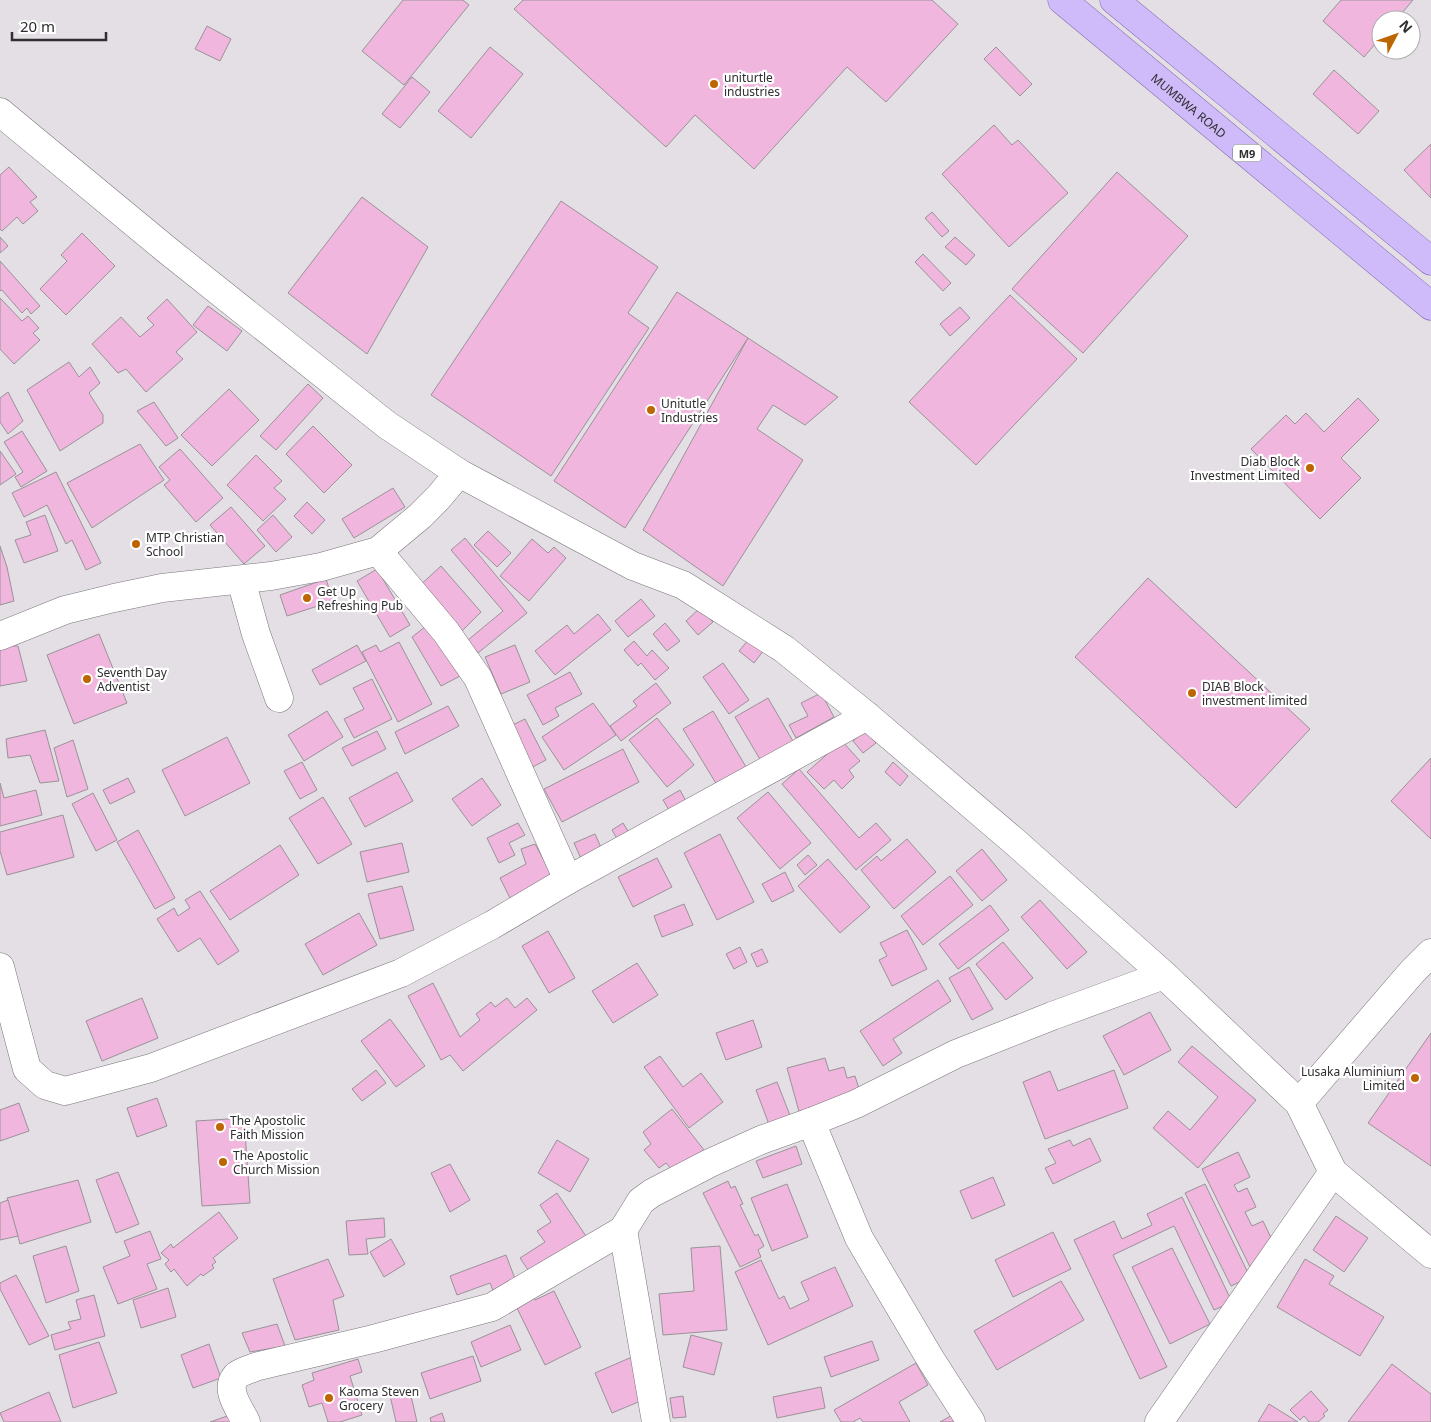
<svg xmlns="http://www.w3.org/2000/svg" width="1431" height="1422" font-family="'Noto Sans',sans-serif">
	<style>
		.building { fill: #f0b6de; stroke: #999397 }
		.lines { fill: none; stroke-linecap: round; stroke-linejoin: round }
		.street-casing { stroke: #7a767b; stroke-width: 29 }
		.primary-casing { stroke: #836cb0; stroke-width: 29 }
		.street { stroke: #fff; stroke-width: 28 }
		.primary { stroke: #cfbbf9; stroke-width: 28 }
		.poi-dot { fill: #bd6600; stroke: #fff; stroke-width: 2 }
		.labels { text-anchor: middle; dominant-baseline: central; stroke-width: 4.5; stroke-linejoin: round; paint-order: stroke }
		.shield { fill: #fff; stroke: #6e6d6e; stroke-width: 1 }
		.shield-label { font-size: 11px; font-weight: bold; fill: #302e30 }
		.poi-label { font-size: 12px; fill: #302e30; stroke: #fff; text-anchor: start }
		.street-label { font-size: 12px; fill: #302e30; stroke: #fff }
	</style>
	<rect width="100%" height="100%" fill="#e4dfe5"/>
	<g class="building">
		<polygon points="403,0 463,0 469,5 404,85 362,51"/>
		<polygon points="523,0 932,0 958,24 886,102 847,67 754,169 695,115 666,147 514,9"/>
		<polygon points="1341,0 1413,0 1396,20 1381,20 1381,37 1364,57 1323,21"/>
		<polygon points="207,26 231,39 220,61 195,49"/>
		<polygon points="490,47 523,74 471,138 438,111"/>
		<polygon points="996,47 1032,84 1020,96 984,59"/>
		<polygon points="1334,70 1379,111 1358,134 1313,94"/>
		<polygon points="412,77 430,92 400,128 382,114"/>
		<polygon points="994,125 1012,145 1018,140 1068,193 1009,247 942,174"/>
		<polygon points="1431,144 1431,198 1404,170"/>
		<polygon points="9,167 37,197 30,202 38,211 23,224 17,217 2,231 0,229 0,175"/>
		<polygon points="1117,172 1188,236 1083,353 1012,289"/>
		<polygon points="362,197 428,247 367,354 288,293"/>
		<polygon points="561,201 658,267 628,313 649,328 551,476 431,395"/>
		<polygon points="932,212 949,231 942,237 925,218"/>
		<polygon points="82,233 115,266 66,315 40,289 67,261 61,255"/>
		<polygon points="0,237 8,246 0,253"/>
		<polygon points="955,237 975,255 966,265 945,247"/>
		<polygon points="923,254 951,283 943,291 915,262"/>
		<polygon points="0,261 40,306 31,314 27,308 22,313 2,290 0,291"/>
		<polygon points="677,292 748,338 625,528 554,481"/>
		<polygon points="1010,295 1077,359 976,465 909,402"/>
		<polygon points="0,298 22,321 28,316 39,328 33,333 40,340 14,364 0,349"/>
		<polygon points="167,299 197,332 176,352 183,359 146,392 126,369 118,373 92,344 121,317 140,337 154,325 147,318"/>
		<polygon points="208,306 242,331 227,351 193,325"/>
		<polygon points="960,307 970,318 950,336 940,324"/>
		<polygon points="748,338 838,397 805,425 773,405 757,429 803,460 723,586 643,530"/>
		<polygon points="69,362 79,377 90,367 100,383 89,393 103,415 103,423 60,451 27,390"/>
		<polygon points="308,384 323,398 276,450 260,436"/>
		<polygon points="229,389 259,420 212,466 181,435"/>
		<polygon points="8,392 23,421 8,434 0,422 0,398"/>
		<polygon points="1358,398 1379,420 1341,458 1361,478 1320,519 1251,449 1286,415 1295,424 1306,413 1324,432"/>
		<polygon points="154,402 178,438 166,446 137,411"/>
		<polygon points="313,426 352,465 324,493 286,454"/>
		<polygon points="22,431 47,471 21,487 15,477 23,472 4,442"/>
		<polygon points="140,444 164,480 92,528 67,483"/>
		<polygon points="180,449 223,498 196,522 164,485 170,480 159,467"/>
		<polygon points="0,451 16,474 0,485"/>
		<polygon points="256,455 282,481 274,488 286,499 263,521 227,485"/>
		<polygon points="56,472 101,563 86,570 72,540 66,544 47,505 24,517 12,493"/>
		<polygon points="393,488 405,507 354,538 342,519"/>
		<polygon points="307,502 325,520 312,534 294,516"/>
		<polygon points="231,507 265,546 244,564 210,525"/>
		<polygon points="45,515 58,551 24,563 15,540 31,535 26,522"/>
		<polygon points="273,515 292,537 276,552 257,530"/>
		<polygon points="488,531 511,553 497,567 474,545"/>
		<polygon points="465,538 527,613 478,653 468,640 503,611 451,550"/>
		<polygon points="532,539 548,553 554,547 566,558 529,601 500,576"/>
		<polygon points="0,546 7,567 14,601 0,605"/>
		<polygon points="441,566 481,612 459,634 417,588"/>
		<polygon points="377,569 410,625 390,637 357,581"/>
		<polygon points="1148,578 1310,729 1236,808 1075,657"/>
		<polygon points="326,579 333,601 287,616 280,595"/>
		<polygon points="641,599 655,616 628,637 615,621"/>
		<polygon points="700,608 713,622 698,635 686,621"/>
		<polygon points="598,614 611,630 555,675 535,651 567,625 574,634"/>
		<polygon points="430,623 462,675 441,686 412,637"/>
		<polygon points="665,623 680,641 667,651 653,634"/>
		<polygon points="99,634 127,703 74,724 47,655"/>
		<polygon points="749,639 764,650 754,663 739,651"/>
		<polygon points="634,641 647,656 652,650 669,668 655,680 641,663 638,666 624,650"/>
		<polygon points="399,642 432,704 398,722 362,652 376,645 380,652"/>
		<polygon points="357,645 366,661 320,685 312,670"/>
		<polygon points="515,645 530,682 501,694 485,657"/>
		<polygon points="0,646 18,646 27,681 0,686"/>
		<polygon points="723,663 749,700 729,714 703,677"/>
		<polygon points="570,672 582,694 555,708 559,716 543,725 527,695"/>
		<polygon points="372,679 392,719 354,738 344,719 364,709 353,688"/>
		<polygon points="656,683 671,703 621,741 610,726 637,706 633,701"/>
		<polygon points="821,693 834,717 796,738 789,725 808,716 801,703"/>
		<polygon points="768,698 794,743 761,761 735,717"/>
		<polygon points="593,703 616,735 564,770 542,737"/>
		<polygon points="448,706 459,726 405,754 395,732"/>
		<polygon points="327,711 343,737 304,761 288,735"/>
		<polygon points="713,711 749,772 720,790 683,729"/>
		<polygon points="657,718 694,765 667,787 629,740"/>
		<polygon points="525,719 546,760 523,772 502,730"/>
		<polygon points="45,730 59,781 40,783 30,755 8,758 6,739"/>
		<polygon points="865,730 876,743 863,753 853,741"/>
		<polygon points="377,731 386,749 352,766 342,748"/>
		<polygon points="227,737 250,783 185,816 162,770"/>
		<polygon points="73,740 88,789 67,797 54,748"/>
		<polygon points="842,741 860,761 849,770 854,777 842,789 834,780 824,789 807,772"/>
		<polygon points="623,749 639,782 562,822 544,789"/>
		<polygon points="1431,758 1431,839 1391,801"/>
		<polygon points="302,762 317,790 300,799 284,771"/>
		<polygon points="893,762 908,776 900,786 885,772"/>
		<polygon points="799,769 859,838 876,823 891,840 856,870 782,784"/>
		<polygon points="397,772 413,801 365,827 349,798"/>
		<polygon points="128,778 135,792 110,804 103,790"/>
		<polygon points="482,778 501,805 472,826 452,799"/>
		<polygon points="0,783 4,798 36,790 42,815 0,826"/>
		<polygon points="680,790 688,805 672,815 663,800"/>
		<polygon points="768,792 811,843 780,869 737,818"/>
		<polygon points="93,793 117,840 96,851 72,804"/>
		<polygon points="323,797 352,844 318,864 289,818"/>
		<polygon points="63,815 74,857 7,875 0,851 0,832"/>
		<polygon points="518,823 525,835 509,843 515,855 499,863 487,838"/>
		<polygon points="623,823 631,836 619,842 612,830"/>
		<polygon points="138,830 175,898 155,909 117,842"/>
		<polygon points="595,834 604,854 583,863 574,843"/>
		<polygon points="720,834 754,902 717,920 684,853"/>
		<polygon points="907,839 936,872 894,909 861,870 877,856 881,861"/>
		<polygon points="402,843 409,872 367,882 360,852"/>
		<polygon points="535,844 552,875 510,898 500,878 526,864 521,849"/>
		<polygon points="280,845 299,875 230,920 210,891"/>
		<polygon points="982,849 1007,880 982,901 956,871"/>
		<polygon points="808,855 817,865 805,875 797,865"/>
		<polygon points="657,858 672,887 633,907 618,877"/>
		<polygon points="828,859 870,907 840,933 798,886"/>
		<polygon points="785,872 794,891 772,902 762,884"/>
		<polygon points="950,876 973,905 923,945 901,916"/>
		<polygon points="402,886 414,930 380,939 368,894"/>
		<polygon points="200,891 239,951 218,965 200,938 178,952 157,919 174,908 178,916 190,908 185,900"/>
		<polygon points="1040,900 1087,952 1067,969 1021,917"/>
		<polygon points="684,904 693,925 662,937 654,916"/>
		<polygon points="990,905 1009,930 958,969 939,944"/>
		<polygon points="359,913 377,945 323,975 305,944"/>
		<polygon points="907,930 927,969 892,986 879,960 887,956 880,943"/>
		<polygon points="548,931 575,978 549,993 522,946"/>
		<polygon points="1003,942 1033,978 1006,1000 976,964"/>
		<polygon points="740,947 747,962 734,969 726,954"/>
		<polygon points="762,949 768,962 757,967 751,954"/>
		<polygon points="637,963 658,995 613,1023 592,991"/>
		<polygon points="969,967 993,1009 972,1020 949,978"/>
		<polygon points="938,980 951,1001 893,1039 902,1053 883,1066 860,1031"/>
		<polygon points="433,983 460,1037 480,1020 476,1014 491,1002 495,1007 507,998 515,1008 527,998 537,1010 463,1071 450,1055 441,1060 408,996"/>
		<polygon points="142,998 158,1038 102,1061 86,1021"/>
		<polygon points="1150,1012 1171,1050 1124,1075 1103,1036"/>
		<polygon points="390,1019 425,1066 396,1087 361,1041"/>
		<polygon points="753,1020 762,1047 726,1060 716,1033"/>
		<polygon points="1431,1033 1431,1166 1368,1123"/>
		<polygon points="1192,1046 1256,1100 1198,1168 1153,1128 1168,1111 1190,1130 1218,1097 1178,1062"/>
		<polygon points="660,1056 683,1087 701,1073 723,1102 689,1128 644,1067"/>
		<polygon points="825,1058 829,1071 844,1067 847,1078 855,1076 862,1098 800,1115 787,1068"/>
		<polygon points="376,1070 386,1083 362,1101 352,1089"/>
		<polygon points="1114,1070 1128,1108 1045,1139 1023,1082 1050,1071 1058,1091"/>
		<polygon points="777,1082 791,1118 770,1127 756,1090"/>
		<polygon points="157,1098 167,1126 137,1137 127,1108"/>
		<polygon points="19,1103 29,1131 0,1141 0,1110"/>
		<polygon points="672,1109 704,1150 675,1173 666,1163 659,1168 644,1150 651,1144 643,1132"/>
		<polygon points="244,1118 250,1203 202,1206 196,1121"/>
		<polygon points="1090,1138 1101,1161 1053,1184 1045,1168 1056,1163 1048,1149 1070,1140 1073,1146"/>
		<polygon points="557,1140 589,1159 570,1192 538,1173"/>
		<polygon points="796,1146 802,1164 763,1178 756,1161"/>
		<polygon points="1238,1152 1250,1177 1234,1185 1238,1192 1247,1188 1256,1207 1245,1212 1252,1226 1263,1221 1274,1244 1260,1252 1265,1263 1251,1269 1202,1169"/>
		<polygon points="450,1164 470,1200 450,1212 431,1173"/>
		<polygon points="118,1172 139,1224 116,1233 96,1180"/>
		<polygon points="993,1177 1005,1205 972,1219 960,1191"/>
		<polygon points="78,1180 91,1222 20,1244 7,1198"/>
		<polygon points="728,1181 731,1188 735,1186 743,1204 740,1205 755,1236 758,1234 764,1246 758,1250 761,1257 740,1267 703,1193"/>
		<polygon points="787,1184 808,1237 772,1251 751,1198"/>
		<polygon points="1205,1184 1250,1277 1231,1286 1185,1193"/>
		<polygon points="557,1193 590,1242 534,1279 520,1258 545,1242 537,1231 551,1222 540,1205"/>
		<polygon points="1182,1197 1232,1302 1214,1310 1174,1226 1113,1255 1167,1367 1140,1379 1074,1240 1114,1221 1122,1239 1152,1225 1147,1214"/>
		<polygon points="8,1200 18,1236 0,1240 0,1203"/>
		<polygon points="219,1212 238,1238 213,1258 216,1262 212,1265 214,1268 203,1276 201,1274 187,1286 174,1269 171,1272 165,1264 169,1260 161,1253 171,1244 173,1248"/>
		<polygon points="1336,1216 1368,1238 1344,1272 1313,1250"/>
		<polygon points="384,1218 385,1237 366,1239 368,1254 349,1255 346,1221"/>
		<polygon points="150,1231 161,1259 147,1264 157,1289 118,1304 103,1267 130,1256 124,1241"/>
		<polygon points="1053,1232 1071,1269 1013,1297 995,1260"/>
		<polygon points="391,1239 405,1264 384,1277 370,1252"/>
		<polygon points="66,1246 79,1291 46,1303 33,1256"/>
		<polygon points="720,1246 727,1330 663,1335 659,1294 694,1291 691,1248"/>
		<polygon points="1172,1248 1210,1324 1170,1344 1132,1267"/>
		<polygon points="506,1255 517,1284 494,1293 490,1283 457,1295 450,1276"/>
		<polygon points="328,1259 344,1296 333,1300 339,1330 295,1340 273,1279"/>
		<polygon points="1305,1259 1334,1276 1329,1284 1384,1317 1360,1356 1277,1307"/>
		<polygon points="761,1260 779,1299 784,1296 790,1309 809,1300 801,1282 835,1267 853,1306 768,1345 735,1272"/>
		<polygon points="16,1275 49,1336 29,1345 0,1289 0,1283"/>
		<polygon points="1061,1281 1084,1320 997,1370 974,1331"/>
		<polygon points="168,1288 176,1317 141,1328 133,1300"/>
		<polygon points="531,1291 535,1300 554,1291 581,1347 545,1365 513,1300"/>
		<polygon points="94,1295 105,1336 55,1350 51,1335 71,1329 68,1322 81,1319 76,1300"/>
		<polygon points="277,1324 285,1346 250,1352 242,1333"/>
		<polygon points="510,1325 521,1350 481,1367 471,1342"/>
		<polygon points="691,1335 722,1343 714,1375 683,1367"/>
		<polygon points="872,1341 879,1360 831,1377 824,1357"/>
		<polygon points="99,1342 117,1393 73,1408 59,1355"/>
		<polygon points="209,1344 221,1378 193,1388 181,1355"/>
		<polygon points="473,1356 481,1381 430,1399 421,1373"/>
		<polygon points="632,1357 650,1397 612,1413 595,1373"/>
		<polygon points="358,1359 362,1372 350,1376 362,1415 340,1422 328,1422 322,1403 309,1407 302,1385 314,1380 312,1373"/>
		<polygon points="916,1363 928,1385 899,1402 910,1422 863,1422 860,1418 853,1422 841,1422 834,1410"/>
		<polygon points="1392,1364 1431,1394 1431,1422 1348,1422"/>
		<polygon points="409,1387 417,1422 396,1422 389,1391"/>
		<polygon points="821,1387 825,1408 777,1418 773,1397"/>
		<polygon points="1311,1391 1328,1410 1323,1414 1325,1416 1318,1422 1309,1422 1304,1416 1300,1420 1290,1410"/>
		<polygon points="49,1392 61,1422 4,1422 0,1413"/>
		<polygon points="683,1396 686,1417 673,1418 670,1398"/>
		<polygon points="1269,1404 1298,1422 1258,1422"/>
		<polygon points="442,1413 445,1422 431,1422 430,1418"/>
		<polygon points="956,1413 961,1422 940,1422"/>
		<polygon points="233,1414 236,1422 210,1422"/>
	</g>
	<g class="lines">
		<g class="street-casing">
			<g id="street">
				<polyline points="0,112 167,250 387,425 459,473 633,566 683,585 784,649 867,716 1015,842 1164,975 1299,1103 1333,1172 1431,1254"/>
				<polyline points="378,551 446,632 478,678 568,880"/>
				<polyline points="241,580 256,634 279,698"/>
				<polyline points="0,636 65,610 114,598 162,588 271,576 321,567 378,551 420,516 438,498 459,473"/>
				<polyline points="0,967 27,1069 45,1085 65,1091 151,1068 401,973 492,925 568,880 867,716"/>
				<polyline points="1299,1103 1412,972 1431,953"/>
				<polyline points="811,1122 859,1238 931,1360 971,1422"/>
				<polyline points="623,1230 656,1422"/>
				<path d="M 246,1422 C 240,1409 224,1390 236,1376 C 240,1372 249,1370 255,1367 L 373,1339 L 492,1307 L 623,1230 L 641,1201 L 652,1193 L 710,1163 L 761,1140 L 811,1122 L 856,1104 L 956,1054 L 1052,1016 L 1164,975"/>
				<polyline points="1159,1422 1333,1172"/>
			</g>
		</g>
		<g class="primary-casing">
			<g id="primary">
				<path id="s1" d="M 1062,0 L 1431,306"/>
				<polyline points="1114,0 1431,261"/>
			</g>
		</g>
		<use href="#street" class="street"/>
		<use href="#primary" class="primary"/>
	</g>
	<g class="poi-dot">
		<circle cx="714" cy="84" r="5"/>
		<circle cx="651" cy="410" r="5"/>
		<circle cx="1310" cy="468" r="5"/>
		<circle cx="136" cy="544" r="5"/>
		<circle cx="307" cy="598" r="5"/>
		<circle cx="87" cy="679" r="5"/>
		<circle cx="1192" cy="693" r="5"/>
		<circle cx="1415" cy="1078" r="5"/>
		<circle cx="220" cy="1127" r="5"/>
		<circle cx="223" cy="1162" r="5"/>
		<circle cx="329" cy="1398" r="5"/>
	</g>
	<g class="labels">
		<rect class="shield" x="1233" y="144.5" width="28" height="17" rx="4"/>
		<g class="shield-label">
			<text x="1247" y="153">M9</text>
		</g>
		<g class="poi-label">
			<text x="724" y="77">uniturtle<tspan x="724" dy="14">industries</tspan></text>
			<text x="661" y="403">Unitutle<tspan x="661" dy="14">Industries</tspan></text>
			<text x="1300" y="461" text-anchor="end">Diab Block<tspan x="1300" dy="14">Investment Limited</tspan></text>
			<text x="146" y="537">MTP Christian<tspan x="146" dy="14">School</tspan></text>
			<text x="317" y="591">Get Up<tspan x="317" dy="14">Refreshing Pub</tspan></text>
			<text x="97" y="672">Seventh Day<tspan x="97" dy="14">Adventist</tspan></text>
			<text x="1202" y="686">DIAB Block<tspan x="1202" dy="14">investment limited</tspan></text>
			<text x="1405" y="1071" text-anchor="end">Lusaka Aluminium<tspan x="1405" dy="14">Limited</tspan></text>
			<text x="230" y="1120">The Apostolic<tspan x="230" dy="14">Faith Mission</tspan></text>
			<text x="233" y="1155">The Apostolic<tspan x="233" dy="14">Church Mission</tspan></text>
			<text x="339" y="1391">Kaoma Steven<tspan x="339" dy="14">Grocery</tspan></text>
		</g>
		<g class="street-label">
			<text stroke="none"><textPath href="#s1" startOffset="165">MUMBWA ROAD</textPath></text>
		</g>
	</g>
	<g transform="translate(1396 35) rotate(49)"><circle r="24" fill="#ffffff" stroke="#acabac"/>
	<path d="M0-4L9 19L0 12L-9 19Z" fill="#bd6600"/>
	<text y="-8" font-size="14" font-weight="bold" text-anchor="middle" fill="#302e30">N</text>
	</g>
	<path d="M12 32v8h94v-8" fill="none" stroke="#302e30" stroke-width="2.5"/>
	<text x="20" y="32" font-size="15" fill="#302e30" stroke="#ffffff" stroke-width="4" paint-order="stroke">20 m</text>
</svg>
